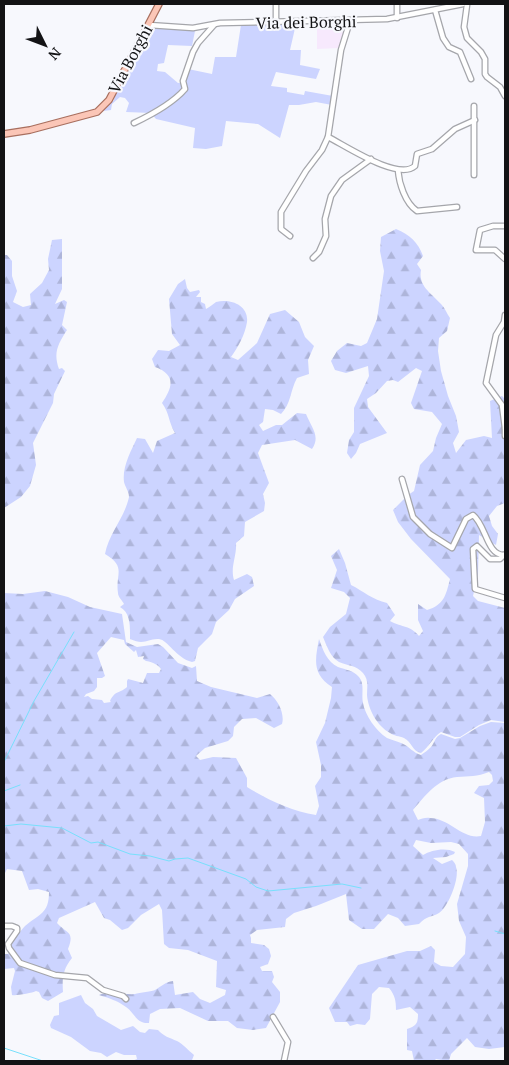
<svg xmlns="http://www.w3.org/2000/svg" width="509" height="1065" font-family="'PT Serif',serif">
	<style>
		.education { fill: #f7e9fd }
		.grass { fill: #ccd4ff }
		.forest { fill: url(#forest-firs); fill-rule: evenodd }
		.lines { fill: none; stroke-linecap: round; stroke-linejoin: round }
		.stream { stroke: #78e0fc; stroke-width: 1 }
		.minor-casing { stroke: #a5a6ab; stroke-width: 7 }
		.major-casing { stroke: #a86f5f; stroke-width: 8 }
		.minor { stroke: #fff; stroke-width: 4.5 }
		.major { stroke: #fbc6b7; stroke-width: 5.5 }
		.labels { text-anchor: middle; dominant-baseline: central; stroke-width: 4.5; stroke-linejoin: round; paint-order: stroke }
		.street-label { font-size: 16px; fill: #131315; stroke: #f7f8fd }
	</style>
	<defs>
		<pattern id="forest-firs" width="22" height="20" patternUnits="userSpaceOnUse" patternTransform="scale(1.25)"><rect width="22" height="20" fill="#ccd4ff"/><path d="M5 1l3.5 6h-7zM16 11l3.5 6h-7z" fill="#aeb5da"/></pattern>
	</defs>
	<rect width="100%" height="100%" fill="#f7f8fd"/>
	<polygon class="education" points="320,23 344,23 345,25 339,48 317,49 317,29"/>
	<g class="grass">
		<polygon points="296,24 290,50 301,50 300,65 320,69 316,79 276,72 271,86 287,88 287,92 304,95 305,91 333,96 332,105 316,102 299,105 289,105 280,138 258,124 226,121 222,146 206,149 193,148 195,128 156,119 151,113 126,112 129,103 125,98 120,97 112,104 111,110 103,111 114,100 115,91 150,28 168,28 195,31 192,46 168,45 164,63 158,64 157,71 165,72 178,83 185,82 184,80 188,69 212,74 215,57 236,57 241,25"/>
		<path d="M 81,995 L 85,1003 L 93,1009 L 97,1016 L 121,1030 L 133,1026 L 140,1032 L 145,1033 L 149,1029 L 158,1030 C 163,1036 170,1038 177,1041 C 183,1044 188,1050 194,1055 L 192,1060 L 132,1061 L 137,1059 L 136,1055 L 124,1055 L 116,1052 L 107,1057 L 101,1053 L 90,1051 L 71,1037 L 51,1028 L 50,1025 L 54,1016 L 59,1015 L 59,1003 Z"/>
	</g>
	<g class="forest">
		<path d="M 396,229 C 410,235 418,242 423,256 L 417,264 L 421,270 C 418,286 431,293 441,304 C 445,308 447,314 450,318 L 447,331 L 439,338 L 438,351 L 441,371 L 448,396 L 456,416 L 459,432 L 453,443 L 456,453 L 466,440 L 484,436 L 492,438 L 490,401 L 502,396 L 505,399 L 505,503 L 497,506 L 489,516 L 492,526 L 498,534 L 496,545 L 490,542 L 480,521 L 469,515 L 452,546 L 431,533 L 414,516 L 408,495 L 414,491 L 420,465 L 433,451 L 436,438 L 442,424 L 432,412 L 414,409 L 411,403 L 422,371 L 416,368 L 398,382 L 393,380 L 387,381 L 376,393 L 367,399 L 368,407 L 387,433 L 360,444 L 356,453 L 351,459 L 347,453 L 349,440 L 354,432 L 354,408 L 369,376 L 368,366 L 346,373 L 335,370 L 331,361 L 337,351 L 347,343 L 361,346 L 367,343 L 377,319 L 384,271 L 380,251 L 381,237 Z"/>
		<path d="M 62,239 L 62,289 L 55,304 L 64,300 L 67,302 L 62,325 L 67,330 C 58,344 53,353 59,369 L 62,368 L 65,371 L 54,394 L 53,403 L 33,443 L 36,465 L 30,486 L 21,497 L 4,508 L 4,255 L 7,255 L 12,261 L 12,276 L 17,291 L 13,302 L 23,307 L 31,305 L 30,294 L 42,283 L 49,270 L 48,259 L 52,240 Z"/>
		<path d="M 185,279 L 187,288 L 190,292 L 199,290 L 200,292 L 196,297 L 201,297 L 201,302 L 205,304 L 206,309 C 210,307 213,304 216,302 C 230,298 249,305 247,322 C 245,335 238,347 231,357 L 238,360 L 257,343 L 270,314 L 285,310 L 299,322 L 305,337 L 314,346 L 308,360 L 309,374 L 297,378 C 290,391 291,404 281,414 L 273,410 L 265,409 L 263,422 L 259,425 L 263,431 L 276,425 L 282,425 L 297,413 L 306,414 C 311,427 321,436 312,449 L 295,440 L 262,445 L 258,453 L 269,483 L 263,494 L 265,503 L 264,511 L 245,522 L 244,536 L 236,543 C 237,556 230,567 234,580 L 247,574 L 252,577 L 254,586 L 235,599 L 229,610 L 216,622 L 212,634 L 198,648 L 195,661 L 192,662 C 176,658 168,640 159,639 C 148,638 145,646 130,639 C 130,627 131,613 120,607 L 124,604 C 122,600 118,597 118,593 C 115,574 127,567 105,554 C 109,533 125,517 129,497 C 129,491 125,487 124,482 C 122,467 131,451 137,438 L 145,439 L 153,453 L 157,441 L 175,433 C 168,421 170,414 162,403 C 172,388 177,375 155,367 L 152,359 L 158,350 L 169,351 L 180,345 L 172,334 L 169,299 L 178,284 Z"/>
		<path d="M 406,497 L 412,517 L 430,535 L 450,549 L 470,517 L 476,519 L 487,540 L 479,535 L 478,574 L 473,596 L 478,601 L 505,608 L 505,722 L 491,720 L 479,725 L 460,737 L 455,737 L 441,732 C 433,737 430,746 421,753 C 412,751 412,742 404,738 C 399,736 394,736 390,733 C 377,726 368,709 367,695 C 367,687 369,680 363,673 C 356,665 348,666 339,662 C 330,657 327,646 323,637 L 330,627 L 346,614 L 350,598 L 344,592 L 331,588 L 337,570 L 331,556 L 339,549 L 345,563 L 351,585 C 363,591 373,600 387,603 L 395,615 L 390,621 C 403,628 410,625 419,636 L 423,631 L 418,620 L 418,604 L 427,610 C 444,605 446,595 450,579 L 411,539 L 398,522 L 393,510 Z"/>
		<path d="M 45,591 L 68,597 L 90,607 L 122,614 L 126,642 L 137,647 L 158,644 L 163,647 L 178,663 L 192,668 L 196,666 L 197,681 L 211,687 L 257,698 L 270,694 C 278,700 285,714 282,724 L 274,728 L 256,718 L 242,719 L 234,727 L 233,736 L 228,741 L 205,748 L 196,756 L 200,760 L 213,757 L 236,758 L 247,778 L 247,787 C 268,800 292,811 316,815 L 319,806 L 315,786 L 321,777 L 321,765 L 316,742 L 325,723 L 331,698 L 332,687 C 312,674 315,660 319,639 C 323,650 327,662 338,667 C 346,670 353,670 359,677 C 365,684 361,694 363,703 C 365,715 376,731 387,738 C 391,740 397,741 401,743 C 409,746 413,753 421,755 C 424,753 428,750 431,747 C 435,742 435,737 441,734 L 455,739 L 460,738 L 480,726 L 491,722 L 505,723 L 505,1047 L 489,1049 L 475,1047 L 467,1038 L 451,1054 L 449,1061 L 436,1059 L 434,1061 L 414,1061 L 412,1051 L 407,1050 L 407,1029 C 416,1026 418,1024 418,1014 L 410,1007 L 396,1010 C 396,1001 395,995 389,988 L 379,987 L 372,994 L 370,1019 L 365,1025 L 357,1024 L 350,1026 L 347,1022 L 335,1022 L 329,1008 L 358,965 L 407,951 L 420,951 L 431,946 L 435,950 L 434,962 L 441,966 L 453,967 L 465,954 L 466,937 L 459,921 L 457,904 L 468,866 L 468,854 L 459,844 L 451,842 L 431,843 L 416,840 L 413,846 L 423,855 C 431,850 446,847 455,852 L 454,854 L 446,857 L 433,858 L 442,864 L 452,860 C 454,862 456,864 456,867 C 460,877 449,906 439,913 C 431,918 427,915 419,924 L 405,926 L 398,918 L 388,914 L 374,929 L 362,929 L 349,920 L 346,894 L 316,906 L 294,913 L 286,919 L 285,927 L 257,930 L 250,935 L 251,938 L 251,943 L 264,945 L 269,949 L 271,956 L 268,964 L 260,967 L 262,971 L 272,971 L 274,977 L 272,982 L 280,992 L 280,1002 L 266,1028 L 253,1030 L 237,1028 L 228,1021 L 208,1021 L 180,1008 L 160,1009 L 150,1014 L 149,1023 C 136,1024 135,1013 126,1007 C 118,1001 109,998 99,995 C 109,990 125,995 135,994 C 139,993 153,991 155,990 C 162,986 165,982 173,981 L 175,995 L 193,992 L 200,999 L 210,1003 L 225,995 L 226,990 L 216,987 L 217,961 L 188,950 L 169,948 L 164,944 L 162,910 L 159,904 L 141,915 L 128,928 L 122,930 L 110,920 L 104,918 L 95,902 L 59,918 L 57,923 C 67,934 75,931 68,949 L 72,958 C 63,969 62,978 63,992 L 48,1001 L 42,998 L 39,992 L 36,991 C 32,993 16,996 12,995 L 11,987 L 15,971 L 14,968 L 4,969 L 4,954 L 8,954 L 12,948 L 11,941 C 17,937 20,931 25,926 C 39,914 49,914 49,892 L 38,889 L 29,890 L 22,871 L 7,869 L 4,875 L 4,593 L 23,594 ZM 111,637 L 124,640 L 125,644 L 134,652 L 136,650 L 138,657 L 144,656 L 143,659 L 146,661 C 150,661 159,665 161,669 L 159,673 L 147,673 L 143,683 L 128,679 L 127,681 L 127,687 C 121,693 115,690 110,701 L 111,702 L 104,703 L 102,700 L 92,699 L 88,696 L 84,697 L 86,694 L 94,691 L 97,687 L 97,678 L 102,678 L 105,676 L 97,653 ZM 489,772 L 492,775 L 493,781 L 489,785 L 479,786 L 474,793 L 484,798 L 485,822 L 481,836 C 463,840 449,818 430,818 C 426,817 421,819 418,820 L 413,810 C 425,796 437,779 457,777 C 469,776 477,777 489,772 Z"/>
	</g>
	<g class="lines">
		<g class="stream">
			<polyline points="4,762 34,701 74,632"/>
			<polyline points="4,791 20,785"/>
			<polyline points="4,826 21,824 62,828 91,843 98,842 130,854 150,856 169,861 175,859 188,858 246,879 256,887 268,891 342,884 361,888"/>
			<polyline points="495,931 505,934"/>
			<polyline points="4,1048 43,1061"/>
		</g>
		<g class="minor-casing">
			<g id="minor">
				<polyline points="276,4 276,23"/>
				<polyline points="467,5 464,27 467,38 481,52 485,59 485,74 487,77 500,87 505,96"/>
				<polyline points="435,10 443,38 449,47 460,52 471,79"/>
				<polyline points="397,18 397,4"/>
				<path d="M 350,21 L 341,50 L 328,137 C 346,146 398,181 415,166 L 417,154 L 432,149 L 455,129 L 475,120"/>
				<polyline points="149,25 193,28 220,23 387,19 463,4"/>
				<path d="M 134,123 C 151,115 172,104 185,89 L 183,81 L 193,52 L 198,43 L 214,25"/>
				<path d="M 398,170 C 399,183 405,203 417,211 L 457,207"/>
				<polyline points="474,175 474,106"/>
				<polyline points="505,226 493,226 480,230 476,250 495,250 505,259"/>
				<polyline points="290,236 281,229 281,212 306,171 322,150 328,137"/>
				<polyline points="313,258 319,252 326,236 325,219 331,196 342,180 371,159"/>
				<polyline points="505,315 504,322 496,335 486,383 502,405 505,428"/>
				<polyline points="505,428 505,436"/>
				<path d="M 402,479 L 413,517 L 430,534 L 452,548 L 466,519 L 473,515 C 486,525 487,556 504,555"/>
				<polyline points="504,555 500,559 490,559 477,546 473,549 475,589 505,598"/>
				<polyline points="4,926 12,926 17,928 17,931 8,944 9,948 20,963 55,975 87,978 103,990 123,996 126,999"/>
				<polyline points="273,1017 288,1042 284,1061"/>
			</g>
		</g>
		<g class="major-casing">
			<polyline id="major" points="4,134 30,130 97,112 109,100 159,4"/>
		</g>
		<use href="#minor" class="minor"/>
		<use href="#major" class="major"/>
	</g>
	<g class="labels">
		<g class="street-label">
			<text transform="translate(306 22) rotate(-1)">Via dei Borghi</text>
			<text transform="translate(130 59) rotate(-62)">Via Borghi</text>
		</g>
	</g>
	<rect width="509" height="1065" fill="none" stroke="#131315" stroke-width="10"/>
	<g transform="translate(45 45) rotate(132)" stroke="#f7f8fd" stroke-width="4" paint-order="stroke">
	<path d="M0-4L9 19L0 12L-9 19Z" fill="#131315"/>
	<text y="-8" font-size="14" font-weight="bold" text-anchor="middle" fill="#131315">N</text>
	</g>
</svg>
